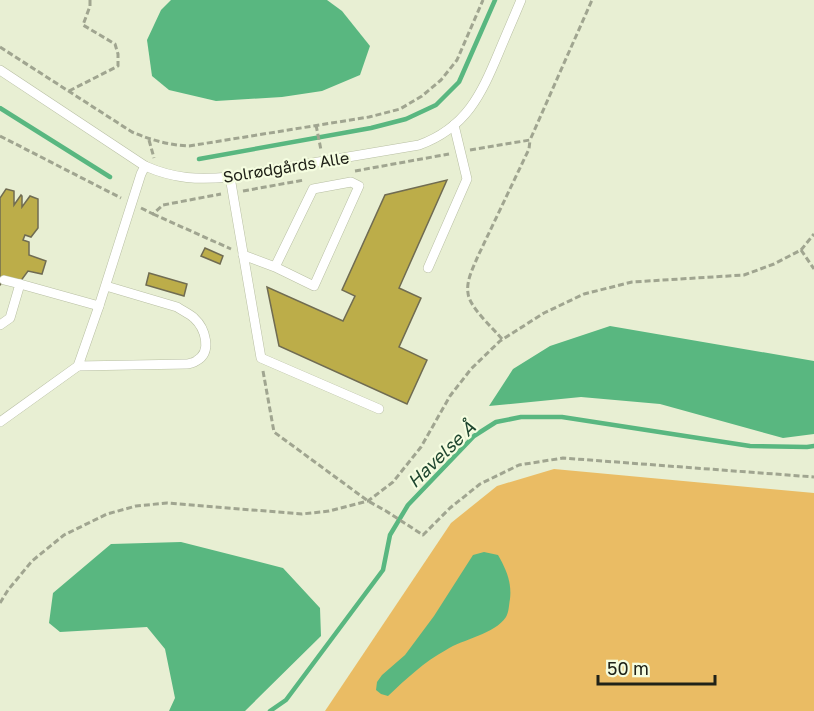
<svg xmlns="http://www.w3.org/2000/svg" width="814" height="711" font-family="'Golos Text',sans-serif">
	<style>
		.green { fill: #eabc64 }
		.water { fill: #59b780 }
		.lines { fill: none; stroke-linecap: round; stroke-linejoin: round }
		.stream { stroke: #59b780; stroke-width: 4.5 }
		.building { fill: #bcad49; stroke: #706c52; stroke-width: 1.5 }
		.lane-casing { stroke: #b8bfa3; stroke-width: 10 }
		.path { stroke: #a0a590; stroke-width: 3; stroke-dasharray: 6 3; stroke-linecap: butt }
		.lane { stroke: #fff; stroke-width: 9 }
		.labels { text-anchor: middle; dominant-baseline: central; stroke-width: 4.5; stroke-linejoin: round; paint-order: stroke }
		.street-label { font-size: 16px; fill: #202218; stroke: #f5fde0 }
		.water-label { font-size: 18px; font-style: italic; fill: #204730; stroke: #f5fde0 }
	</style>
	<rect width="100%" height="100%" fill="#e8efd3"/>
	<polygon class="green" points="554,469 814,493 814,711 325,711 451,523 497,486"/>
	<g class="water">
		<polygon points="171,0 327,0 342,11 370,46 360,75 322,91 282,97 216,101 169,90 152,76 147,40 161,10"/>
		<polygon points="610,326 814,361 814,434 783,438 660,404 581,397 489,406 513,369 550,346"/>
		<polygon points="181,542 283,568 320,608 321,636 245,711 169,711 175,698 165,649 147,627 60,632 49,623 53,593 111,544"/>
		<path d="M 484,552 L 498,555 C 506,569 512,582 510,599 C 509,604 509,612 506,617 C 495,634 463,639 446,650 C 424,662 406,679 388,696 L 381,694 L 376,690 L 377,682 L 382,675 L 405,655 L 434,616 L 473,555 Z"/>
	</g>
	<g class="lines">
		<g class="stream">
			<polyline points="0,108 110,177"/>
			<polyline points="199,159 371,128 406,119 436,105 459,82 495,0"/>
			<polyline points="270,711 286,700 383,570 390,535 408,505 474,436 496,422 521,417 562,417 750,446 807,447 814,446"/>
		</g>
	</g>
	<g class="building">
		<polygon points="447,180 399,288 421,298 399,347 427,360 407,404 279,346 267,287 343,321 355,296 342,290 385,195"/>
		<polygon points="6,189 14,191 14,205 21,195 22,196 22,207 30,196 38,199 38,228 31,237 25,235 23,240 29,242 29,255 46,261 42,274 28,271 20,282 5,278 0,285 0,198"/>
		<polygon points="205,248 223,256 220,264 201,256"/>
		<polygon points="149,273 187,284 184,296 146,285"/>
	</g>
	<g class="lines">
		<g class="lane-casing">
			<g id="lane">
				<path d="M 0,70 L 145,166 C 175,179 198,180 230,177 L 419,145 C 466,128 481,95 499,52 C 506,35 514,17 521,0"/>
				<polyline points="230,177 261,358 379,409"/>
				<polyline points="243,255 275,267 314,286 359,186 351,182 313,189 275,267"/>
				<polyline points="428,268 467,179 454,125"/>
				<polyline points="20,284 99,306 141,174 145,166"/>
				<path d="M 99,306 L 78,366 L 187,364 C 188,364 196,362 196,361 C 213,352 205,328 194,318 C 190,314 183,311 177,307 L 106,286"/>
				<polyline points="0,325 10,318 20,284 4,280"/>
				<polyline points="0,422 78,366"/>
			</g>
		</g>
		<g class="path">
			<path d="M 0,47 L 132,132 C 151,140 168,145 189,146 L 369,117 L 400,109 L 422,96 L 441,80 L 457,60 L 483,0"/>
			<polyline points="69,91 118,66 118,54 115,44 83,25 90,6 90,0"/>
			<polyline points="316,125 321,150"/>
			<polyline points="0,136 121,198"/>
			<polyline points="149,140 154,158"/>
			<polyline points="470,150 530,140 592,0"/>
			<polyline points="355,171 449,154"/>
			<polyline points="243,191 304,180"/>
			<polyline points="141,208 153,214 163,205 221,194"/>
			<polyline points="153,214 231,249"/>
			<polyline points="801,250 814,269"/>
			<path d="M 502,339 C 493,328 469,307 468,293 C 466,281 473,268 478,256 L 529,149 L 530,140"/>
			<polyline points="263,371 274,432 368,501 386,511 423,535 450,508 480,484 519,465 563,458 814,477"/>
			<polyline points="0,603 8,590 32,561 64,535 107,514 136,506 167,503 302,514 329,511 368,501 393,482 421,447 450,396 471,369 500,341 544,313 584,294 632,282 744,275 774,264 801,250 814,234"/>
		</g>
		<use href="#lane" class="lane"/>
	</g>
	<g class="labels">
		<g class="street-label">
			<text transform="translate(286 167) rotate(-9)">Solrødgårds Alle</text>
		</g>
		<g class="water-label">
			<text transform="translate(441 454) rotate(-44)">Havelse Å</text>
		</g>
	</g>
	<path d="M598 675v9h117v-9" fill="none" stroke="#202218" stroke-width="3"/>
	<text x="607" y="675" font-size="18" fill="#202218" stroke="#f5fde0" stroke-width="4.5" paint-order="stroke">50 m</text>
</svg>
